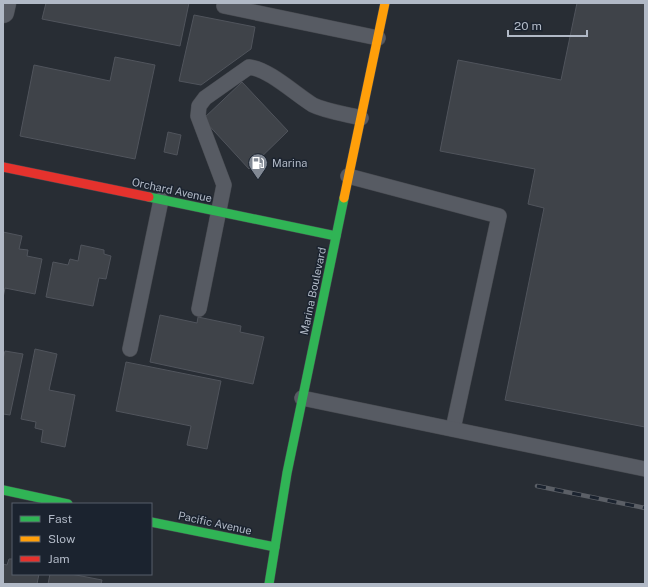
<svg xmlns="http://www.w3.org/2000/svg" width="648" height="587" font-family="'Public Sans',sans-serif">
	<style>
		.building { fill: #3f4349; stroke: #50545c }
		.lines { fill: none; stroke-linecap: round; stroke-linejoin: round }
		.lane-casing { stroke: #46494f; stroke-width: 16 }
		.street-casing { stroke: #46494f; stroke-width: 23 }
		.fast-casing { stroke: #46494f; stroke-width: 10 }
		.slow-casing { stroke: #46494f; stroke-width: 10 }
		.jam-casing { stroke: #46494f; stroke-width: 10 }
		.lane { stroke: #575b63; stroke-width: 15 }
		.street { stroke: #575b63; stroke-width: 22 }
		.fast { stroke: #30b455; stroke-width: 9 }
		.slow { stroke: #ff9f0a; stroke-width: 9 }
		.jam { stroke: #e5322d; stroke-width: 9 }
		.rail-casing { stroke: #5b5f66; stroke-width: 4.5 }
		.rail { stroke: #1b232f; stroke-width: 3; stroke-dasharray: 9; stroke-linecap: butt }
		.labels { text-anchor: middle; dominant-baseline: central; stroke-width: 3; stroke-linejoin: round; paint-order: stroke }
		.poi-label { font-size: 11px; fill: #b1b9c6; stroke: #1b232f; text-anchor: start }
		.street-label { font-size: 11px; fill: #b1b9c6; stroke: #1b232f }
	</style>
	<rect width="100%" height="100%" fill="#282d34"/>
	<g class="building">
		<polygon points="46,3 189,3 180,46 42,19"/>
		<polygon points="577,3 645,3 645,427 505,400 544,208 528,204 535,169 440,151 458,60 561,80"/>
		<polygon points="194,15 255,27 251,49 201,85 179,81"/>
		<polygon points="115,57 155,65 135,159 20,136 34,65 110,81"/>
		<polygon points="242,82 288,131 249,169 203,119"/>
		<polygon points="168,132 181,135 177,155 164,152"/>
		<polygon points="3,232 22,236 19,249 28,250 27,256 42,259 35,294 5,288 3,298"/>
		<polygon points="81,245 104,250 104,254 111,256 106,279 99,278 93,306 46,297 53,262 68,265 70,259 78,261"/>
		<polygon points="160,315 197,323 198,317 241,326 240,332 264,337 253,384 150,362"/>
		<polygon points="35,349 57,354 49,390 75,395 65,447 41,442 43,430 35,428 36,422 21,419"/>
		<polygon points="5,351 23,354 10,415 3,414 3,359"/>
		<polygon points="126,362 221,381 207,449 187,445 191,426 116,411"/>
		<polygon points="9,559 13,559 13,574 39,574 37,584 3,584 3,564 7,565"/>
		<polygon points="50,574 71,574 102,580 101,584 48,584"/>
	</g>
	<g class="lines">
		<g class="lane-casing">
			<g id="lane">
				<polyline points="224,6 378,38"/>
				<polyline points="348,176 499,216 453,429"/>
				<path d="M 199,309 L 224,185 L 198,116 L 199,106 L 205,98 L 249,67 C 269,69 295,94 313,105 C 322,110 349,115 361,118"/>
				<polyline points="130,349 161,200"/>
				<polyline points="302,398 645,469"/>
			</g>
		</g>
		<g class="street-casing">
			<polyline id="street" points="3,12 5,3"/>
		</g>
		<g class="fast-casing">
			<g id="fast">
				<polyline points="149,197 336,236"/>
				<polyline points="3,490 68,504"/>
				<polyline points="151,522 275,547"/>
				<polyline points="269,584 287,473 344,198"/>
			</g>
		</g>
		<g class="slow-casing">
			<polyline id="slow" points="344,198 385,3"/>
		</g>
		<g class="jam-casing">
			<polyline id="jam" points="3,167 149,197"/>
		</g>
		<use href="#lane" class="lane"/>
		<use href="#street" class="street"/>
		<use href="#fast" class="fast"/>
		<use href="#slow" class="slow"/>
		<use href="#jam" class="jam"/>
		<g class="rail-casing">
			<polyline id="rail" points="537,486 645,508"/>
		</g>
		<use href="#rail" class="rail"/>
	</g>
	<defs>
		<g id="fuel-pin" transform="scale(1)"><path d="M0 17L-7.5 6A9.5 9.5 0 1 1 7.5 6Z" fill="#818893" stroke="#1b232f"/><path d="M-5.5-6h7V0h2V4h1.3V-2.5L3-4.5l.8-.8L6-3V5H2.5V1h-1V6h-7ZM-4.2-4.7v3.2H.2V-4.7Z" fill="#fff"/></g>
	</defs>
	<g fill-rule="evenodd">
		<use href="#fuel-pin" x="258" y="163"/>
	</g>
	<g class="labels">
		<g class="poi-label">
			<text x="272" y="163">Marina</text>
		</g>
		<g class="street-label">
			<text transform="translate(172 190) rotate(12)">Orchard Avenue</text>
			<text transform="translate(313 291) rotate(-78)">Marina Boulevard</text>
			<text transform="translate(215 523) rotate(12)">Pacific Avenue</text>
		</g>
	</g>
	<rect width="648" height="587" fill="none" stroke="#b1b9c6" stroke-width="8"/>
	<rect x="12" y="503" width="140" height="72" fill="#1b232f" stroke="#575f6b"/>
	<rect x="20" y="516" width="20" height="6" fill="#30b455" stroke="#575f6b"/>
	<text x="48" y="523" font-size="12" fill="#b1b9c6">Fast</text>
	<rect x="20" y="536" width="20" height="6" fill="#ff9f0a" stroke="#575f6b"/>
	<text x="48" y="543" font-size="12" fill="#b1b9c6">Slow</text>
	<rect x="20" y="556" width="20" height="6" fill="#e5322d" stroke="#575f6b"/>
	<text x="48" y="563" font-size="12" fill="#b1b9c6">Jam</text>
	<path d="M508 30v6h79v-6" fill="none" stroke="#b1b9c6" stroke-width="2"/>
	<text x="514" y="30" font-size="12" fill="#b1b9c6" stroke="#1b232f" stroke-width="3" paint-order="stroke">20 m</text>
</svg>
